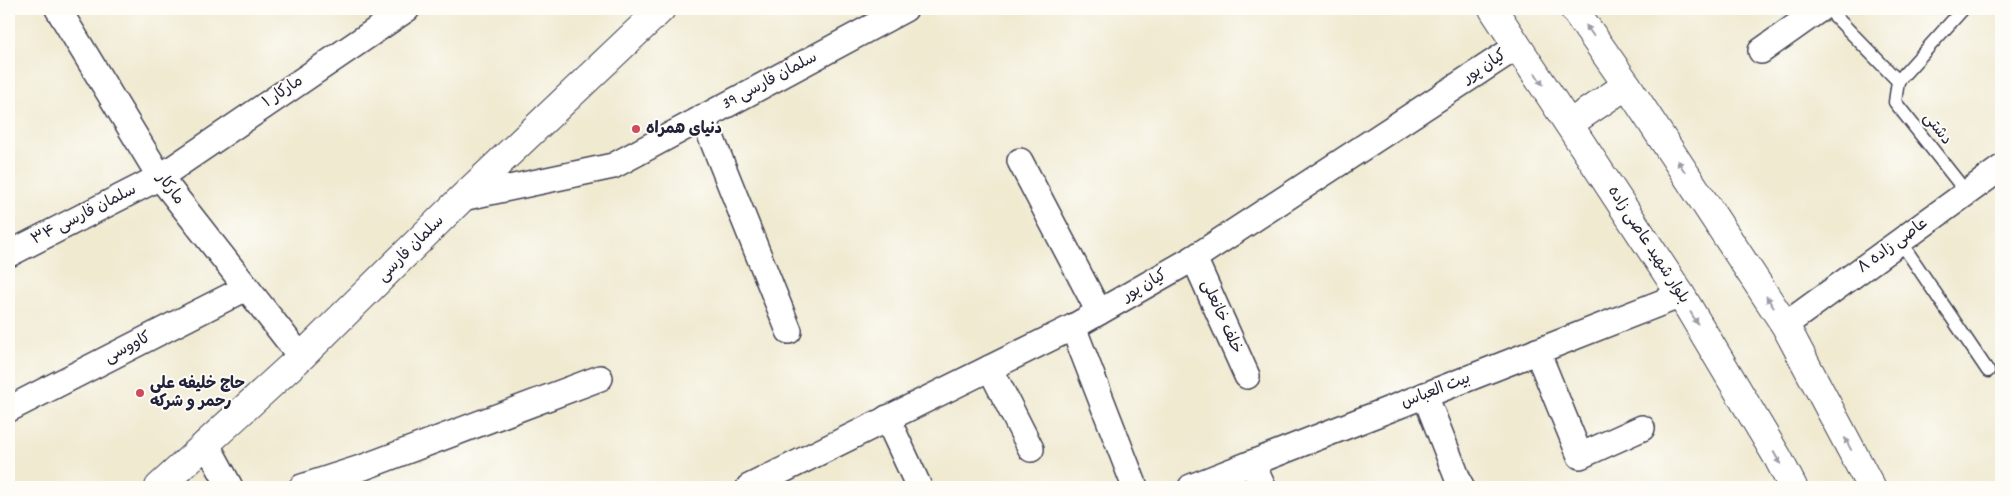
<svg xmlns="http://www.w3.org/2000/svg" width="2010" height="496" font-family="Dekko,'Playpen Sans Arabic',sans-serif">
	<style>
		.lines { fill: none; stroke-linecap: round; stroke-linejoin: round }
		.service-casing { stroke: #414052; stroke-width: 15 }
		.minor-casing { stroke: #414052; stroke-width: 28 }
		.secondary-casing { stroke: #414052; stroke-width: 30 }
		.primary-casing { stroke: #414052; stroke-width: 30 }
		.service { stroke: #fff; stroke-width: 12 }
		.minor { stroke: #fff; stroke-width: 25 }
		.secondary { stroke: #fff; stroke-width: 28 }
		.primary { stroke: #fff; stroke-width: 28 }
		.oneway { fill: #9c9ca7 }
		.poi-dot { fill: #d1495b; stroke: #fdfcf7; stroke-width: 2 }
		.labels { text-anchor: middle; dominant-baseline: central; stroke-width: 4; stroke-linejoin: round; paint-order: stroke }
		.street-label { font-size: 16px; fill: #22223b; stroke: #fdfcf7 }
		.poi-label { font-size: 16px; font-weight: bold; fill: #22223b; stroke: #fdfcf7; text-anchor: start }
	</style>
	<rect width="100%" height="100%" fill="#fdfcf7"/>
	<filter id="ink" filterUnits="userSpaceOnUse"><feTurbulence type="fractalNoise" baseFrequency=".02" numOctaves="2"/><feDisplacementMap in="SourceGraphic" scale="10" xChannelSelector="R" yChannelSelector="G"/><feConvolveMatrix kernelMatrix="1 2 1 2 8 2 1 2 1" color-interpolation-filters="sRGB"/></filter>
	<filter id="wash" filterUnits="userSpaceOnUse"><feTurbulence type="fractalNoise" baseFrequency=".0096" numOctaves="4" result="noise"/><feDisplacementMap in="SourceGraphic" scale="20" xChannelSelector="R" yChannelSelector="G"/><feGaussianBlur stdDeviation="1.12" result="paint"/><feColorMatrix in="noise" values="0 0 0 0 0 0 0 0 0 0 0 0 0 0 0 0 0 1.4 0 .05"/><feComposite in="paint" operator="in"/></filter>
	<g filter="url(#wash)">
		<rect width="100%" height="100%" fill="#f0ead1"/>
	</g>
	<g filter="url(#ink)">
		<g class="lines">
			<g class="service-casing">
				<g id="service">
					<polyline points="1828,9 1898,81 1895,102 1966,192"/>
					<polyline points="1898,81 1963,9"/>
					<polyline points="1900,241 1988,371"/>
				</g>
			</g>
			<g class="minor-casing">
				<g id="minor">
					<polyline points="58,9 160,177 301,357"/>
					<polyline points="1761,51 1820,9"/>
					<polyline points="703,117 789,331"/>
					<polyline points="1020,161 1099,312"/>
					<polyline points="462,198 613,166 905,9"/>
					<polyline points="9,254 160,177 407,9"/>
					<polyline points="1194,258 1247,376"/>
					<polyline points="1785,325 2001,168"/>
					<polyline points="1073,327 1135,487"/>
					<polyline points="1537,351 1580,456 1642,428"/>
					<polyline points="990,368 1031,449"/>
					<polyline points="1425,395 1461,487"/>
					<polyline points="9,409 246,288"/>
					<polyline points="887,418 919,487"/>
					<polyline points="206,443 230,487"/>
					<polyline points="1252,463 1263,487"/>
					<polyline points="302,487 364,467 600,378"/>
					<polyline points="749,487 1073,327 1194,258 1518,46"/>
					<polyline points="1191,487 1681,295"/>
				</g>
			</g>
			<g class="secondary-casing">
				<polyline id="secondary" points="159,487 301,357 462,198 661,9"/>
			</g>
			<g class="primary-casing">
				<g id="primary">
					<polyline points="1493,9 1681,295 1778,458 1793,487"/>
					<polyline points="1574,9 1627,85 1785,325 1871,487"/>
					<polyline points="1569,124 1627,85"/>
				</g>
			</g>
			<use href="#service" class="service"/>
			<use href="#minor" class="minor"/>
			<use href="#secondary" class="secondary"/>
			<use href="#primary" class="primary"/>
		</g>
		<defs><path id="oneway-solid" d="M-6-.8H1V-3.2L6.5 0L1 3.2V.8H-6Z" transform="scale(1.25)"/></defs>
		<g class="oneway">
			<use href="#oneway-solid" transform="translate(1590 31) rotate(-125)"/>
			<use href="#oneway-solid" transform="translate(1539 79) rotate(57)"/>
			<use href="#oneway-solid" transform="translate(1681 166) rotate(-123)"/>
			<use href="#oneway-solid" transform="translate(1770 302) rotate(-123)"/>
			<use href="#oneway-solid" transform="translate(1694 318) rotate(59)"/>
			<use href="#oneway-solid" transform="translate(1848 444) rotate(-118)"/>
			<use href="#oneway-solid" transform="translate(1777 458) rotate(61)"/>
		</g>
	</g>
	<g class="poi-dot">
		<circle cx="636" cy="129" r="5"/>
		<circle cx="140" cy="393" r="5"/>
	</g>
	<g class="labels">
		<g class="street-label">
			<text transform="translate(1485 67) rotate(-33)">کیان پور</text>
			<text transform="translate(770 81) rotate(-28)">سلمان فارسی 39</text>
			<text transform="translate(283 92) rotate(-34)">مارکار ۱</text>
			<text transform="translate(1937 129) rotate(52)">دشتی</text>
			<text transform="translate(170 189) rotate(53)">مارکار</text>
			<text transform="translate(84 215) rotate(-27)">سلمان فارسی ۳۴</text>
			<text transform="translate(1648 245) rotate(57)">بلوار شهید عاصی زاده</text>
			<text transform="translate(1893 246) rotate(-36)">عاصی زاده ۸</text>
			<text transform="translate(411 249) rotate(-45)">سلمان فارسی</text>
			<text transform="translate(1145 286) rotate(-30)">کیان پور</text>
			<text transform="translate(1221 317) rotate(66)">خلف خانعلی</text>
			<text transform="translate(128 348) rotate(-27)">کاووسی</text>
			<text transform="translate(1436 391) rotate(-21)">بیت العباس</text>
		</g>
		<g class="poi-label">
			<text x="646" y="129">دنیای همراه</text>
			<text x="150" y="384">حاج خلیفه علی<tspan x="150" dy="18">رحمر و شرکه</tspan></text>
		</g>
	</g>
	<rect width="2010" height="496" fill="none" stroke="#fdfcf7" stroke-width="30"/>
</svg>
